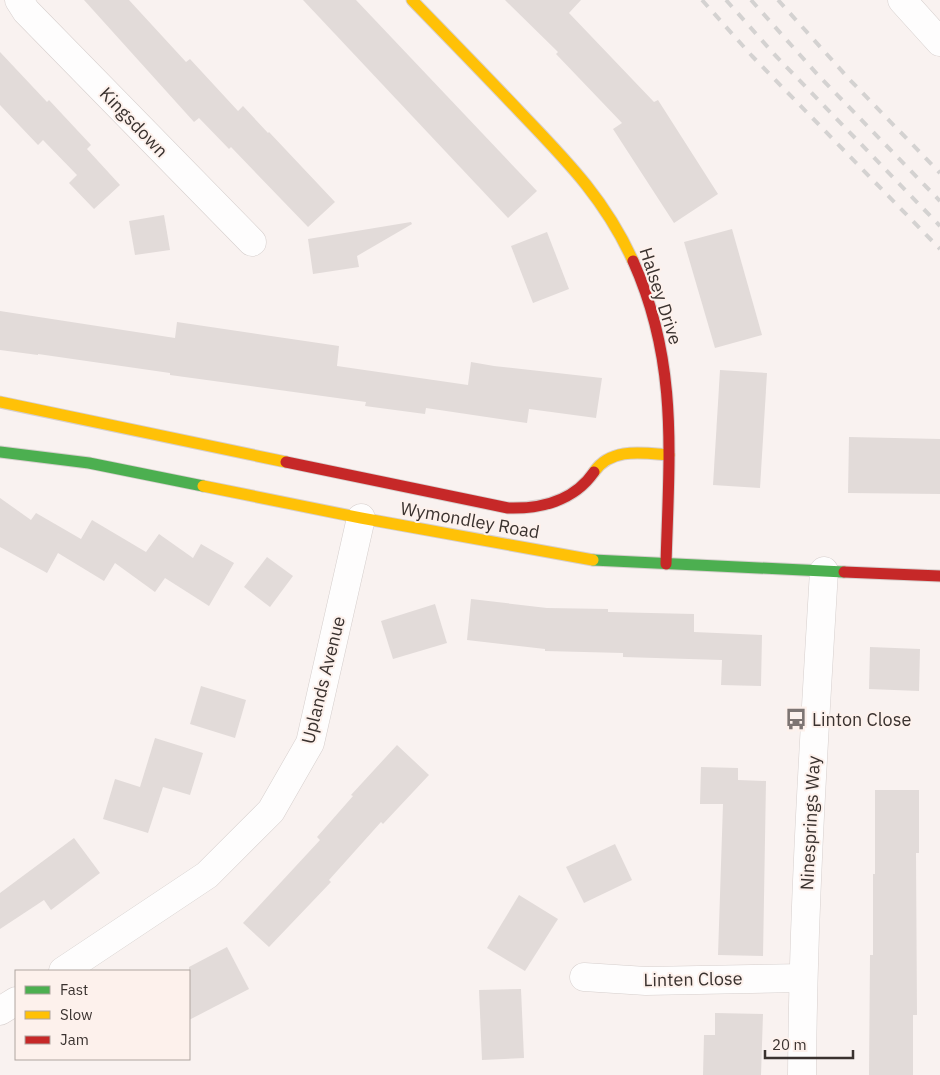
<svg xmlns="http://www.w3.org/2000/svg" width="940" height="1075" font-family="'IBM Plex Sans',sans-serif">
	<style>
		.building { fill: #e2dbd9 }
		.lines { fill: none; stroke-linecap: round; stroke-linejoin: round }
		.street-casing { stroke: #d6cfcd; stroke-width: 29 }
		.fast-casing { stroke: #d6cfcd; stroke-width: 13 }
		.slow-casing { stroke: #d6cfcd; stroke-width: 13 }
		.jam-casing { stroke: #d6cfcd; stroke-width: 13 }
		.street { stroke: #fefdfd; stroke-width: 28 }
		.fast { stroke: #4caf50; stroke-width: 11 }
		.slow { stroke: #ffc107; stroke-width: 11 }
		.jam { stroke: #c62828; stroke-width: 11 }
		.rail { stroke: #d4d2d1; stroke-width: 4; stroke-dasharray: 9 9; stroke-linecap: butt }
		.labels { text-anchor: middle; dominant-baseline: central; stroke-width: 4; stroke-linejoin: round; paint-order: stroke }
		.street-label { font-size: 18px; fill: #3a322f; stroke: #fdf1ec }
		.poi-label { font-size: 18px; fill: #3a322f; stroke: #fdf1ec; text-anchor: start }
	</style>
	<rect width="100%" height="100%" fill="#f9f2f0"/>
	<g class="building">
		<polygon points="84,0 129,0 186,62 190,59 238,111 243,106 268,133 269,132 335,202 308,227 231,147 229,149 199,118 194,122"/>
		<polygon points="303,0 356,0 537,191 508,218"/>
		<polygon points="505,0 581,0 569,13 654,102 658,100 718,194 674,223 613,129 622,123 556,54 558,52"/>
		<polygon points="0,52 47,102 49,100 91,145 87,149 120,185 94,209 69,183 77,175 43,140 38,145 0,105"/>
		<polygon points="164,215 170,250 135,255 129,221"/>
		<polygon points="411,222 412,224 357,256 359,267 313,274 308,239"/>
		<polygon points="732,229 762,335 715,348 684,242"/>
		<polygon points="547,232 569,289 533,303 511,246"/>
		<polygon points="0,311 175,338 177,322 339,346 337,366 468,385 471,362 494,366 602,378 596,418 529,409 527,423 426,408 425,414 365,406 366,402 170,375 170,373 38,354 38,355 0,350"/>
		<polygon points="720,370 767,373 760,488 713,485"/>
		<polygon points="849,437 940,439 940,494 848,493"/>
		<polygon points="0,498 31,520 36,513 81,539 92,520 146,552 159,534 193,558 201,544 234,563 209,606 165,578 155,592 115,563 104,581 58,553 47,573 0,547"/>
		<polygon points="267,557 293,576 270,607 244,587"/>
		<polygon points="471,599 547,608 608,609 608,612 694,614 694,632 762,635 761,686 721,685 722,660 623,657 623,653 545,651 545,649 467,640"/>
		<polygon points="435,604 447,643 393,659 381,621"/>
		<polygon points="870,647 920,649 919,691 869,689"/>
		<polygon points="201,686 246,700 235,738 190,724"/>
		<polygon points="155,738 203,753 190,795 163,787 148,833 103,819 115,779 140,787"/>
		<polygon points="397,745 429,775 383,824 381,822 329,880 331,882 269,947 243,923 320,840 317,837 353,796 351,795"/>
		<polygon points="701,767 738,768 738,780 766,781 763,956 718,955 723,804 700,804"/>
		<polygon points="875,790 919,790 919,853 916,853 917,1015 913,1015 913,1075 869,1075 870,955 873,955 873,874 875,874"/>
		<polygon points="74,838 100,873 51,910 44,900 0,929 0,893"/>
		<polygon points="615,844 632,880 584,903 566,867"/>
		<polygon points="519,895 558,919 525,971 487,948"/>
		<polygon points="227,947 249,989 189,1020 189,967"/>
		<polygon points="521,989 524,1058 482,1060 479,990"/>
		<polygon points="715,1013 763,1014 761,1075 703,1075 704,1035 715,1035"/>
	</g>
	<g class="lines">
		<g class="street-casing">
			<g id="street">
				<polyline points="19,0 26,11 252,242"/>
				<polyline points="902,0 940,42"/>
				<polyline points="63,971 207,875 271,811 310,743 361,518"/>
				<polyline points="584,977 646,981 803,978"/>
				<polyline points="0,1011 16,1001"/>
				<path d="M 802,1075 C 803,907 814,739 824,571"/>
			</g>
		</g>
		<g class="fast-casing">
			<g id="fast">
				<polyline points="0,452 89,463 203,486"/>
				<polyline points="593,560 844,572"/>
			</g>
		</g>
		<g class="slow-casing">
			<g id="slow">
				<path d="M 412,0 C 448,37 485,75 521,113 C 566,160 605,199 633,261"/>
				<polyline points="0,402 286,462"/>
				<path d="M 594,472 C 611,447 643,453 669,455"/>
				<polyline points="203,486 361,518 593,560"/>
			</g>
		</g>
		<g class="jam-casing">
			<g id="jam">
				<path d="M 633,261 C 679,363 669,456 666,564"/>
				<path d="M 286,462 L 508,508 C 540,509 574,501 594,472"/>
				<polyline points="844,572 940,576"/>
			</g>
		</g>
		<use href="#street" class="street"/>
		<use href="#fast" class="fast"/>
		<use href="#slow" class="slow"/>
		<use href="#jam" class="jam"/>
		<g class="rail">
			<polyline points="702,0 752,56 940,249"/>
			<polyline points="726,0 774,54 940,226"/>
			<polyline points="751,0 817,74 940,201"/>
			<polyline points="778,0 850,80 940,173"/>
		</g>
	</g>
	<defs>
		<g id="bus-bare" transform="scale(1.725)"><path d="M-5-6H5V4H4V6H2V4H-2V6H-4V4H-5ZM-3.5-4V0h7V-4ZM-3.5 1.2v1.5H-2V1.2ZM2 1.2v1.5H3.5V1.2Z" fill="#7d7573" stroke="#fdf1ec" stroke-width="2.5" paint-order="stroke"/></g>
	</defs>
	<g fill-rule="evenodd">
		<use href="#bus-bare" x="796" y="719"/>
	</g>
	<g class="labels">
		<g class="street-label">
			<text transform="translate(134 122) rotate(46)">Kingsdown</text>
			<text transform="translate(661 296) rotate(72)">Halsey Drive</text>
			<text transform="translate(470 520) rotate(10)">Wymondley Road</text>
			<text transform="translate(323 680) rotate(-76)">Uplands Avenue</text>
			<text transform="translate(810 823) rotate(-87)">Ninesprings Way</text>
			<text transform="translate(693 979) rotate(-1)">Linten Close</text>
		</g>
		<g class="poi-label">
			<text x="812" y="719">Linton Close</text>
		</g>
	</g>
	<rect x="15" y="970" width="175" height="90" fill="#fdf1ec" stroke="#afa5a0"/>
	<rect x="25" y="986" width="25" height="8" fill="#4caf50" stroke="#afa5a0"/>
	<text x="60" y="995" font-size="15" fill="#3a322f">Fast</text>
	<rect x="25" y="1011" width="25" height="8" fill="#ffc107" stroke="#afa5a0"/>
	<text x="60" y="1020" font-size="15" fill="#3a322f">Slow</text>
	<rect x="25" y="1036" width="25" height="8" fill="#c62828" stroke="#afa5a0"/>
	<text x="60" y="1045" font-size="15" fill="#3a322f">Jam</text>
	<path d="M765 1050v8h88v-8" fill="none" stroke="#3a322f" stroke-width="2.5"/>
	<text x="772" y="1050" font-size="15" fill="#3a322f" stroke="#fdf1ec" stroke-width="4" paint-order="stroke">20 m</text>
</svg>
